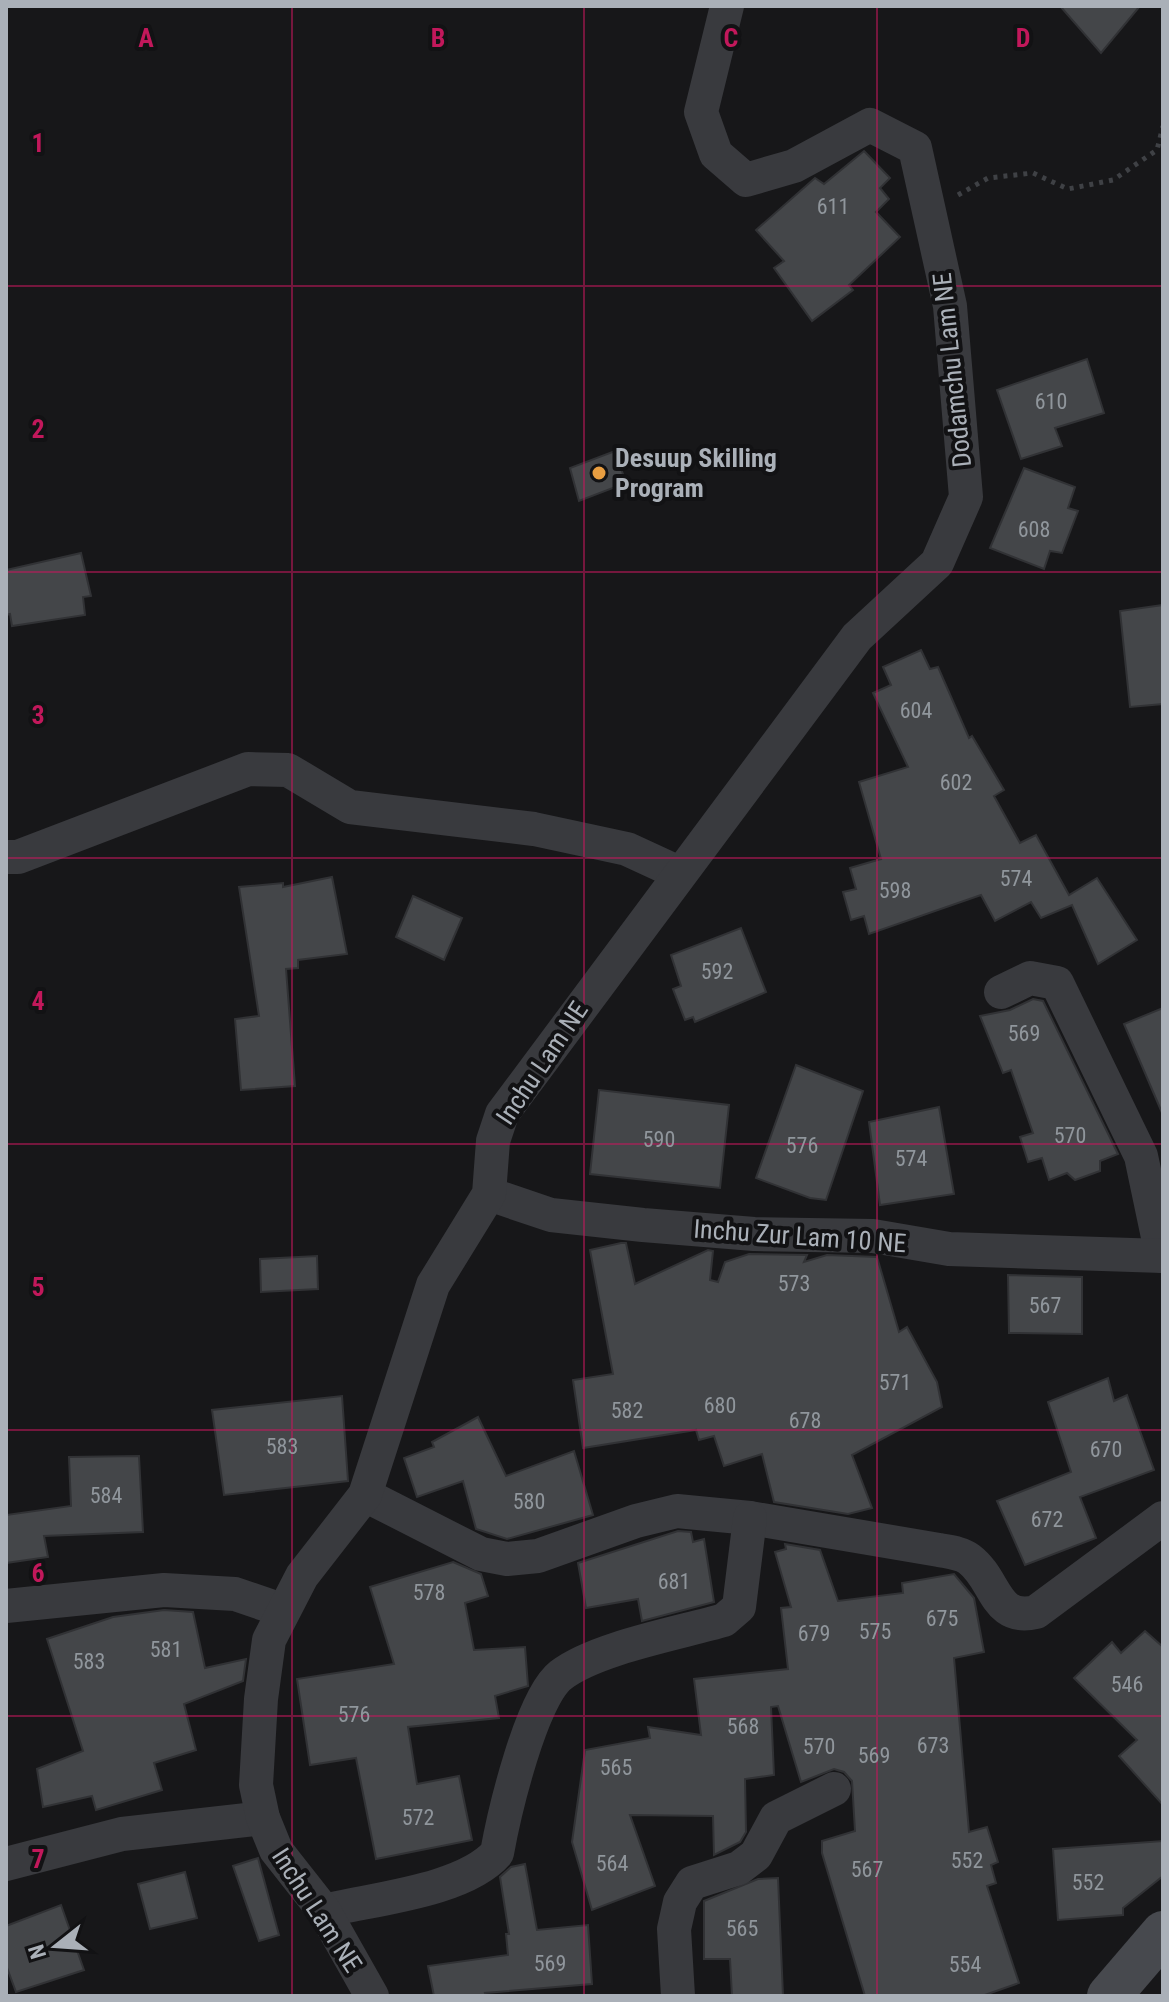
<svg xmlns="http://www.w3.org/2000/svg" width="1169" height="2002" font-family="'Roboto Condensed',sans-serif">
	<style>
		.building { fill: #444649; stroke: #313235; stroke-width: 2 }
		.lines { fill: none; stroke-linecap: round; stroke-linejoin: round }
		.path { stroke: #3f4145; stroke-width: 5; stroke-dasharray: 4 6; stroke-linecap: butt }
		.street { stroke: #393a3e; stroke-width: 34 }
		.secondary { stroke: #47494e; stroke-width: 44 }
		.grid { fill: none; stroke: #c2185b; stroke-width: 2; stroke-opacity: 0.55 }
		.poi-dot { fill: #e89e41; stroke: #121214; stroke-width: 3 }
		.labels { text-anchor: middle; dominant-baseline: central; stroke-width: 8; stroke-linejoin: round; paint-order: stroke }
		.number-label { font-size: 22px; fill: #90969c }
		.street-label { font-size: 26px; fill: #aab0b8; stroke: #121214 }
		.poi-label { font-size: 26px; font-weight: bold; fill: #aab0b8; stroke: #121214; text-anchor: start }
		.grid-label { font-size: 26px; text-anchor: middle; font-weight: bold; fill: #c2185b; stroke: #121214; stroke-width: 8; stroke-linejoin: round; paint-order: stroke }
	</style>
	<rect width="100%" height="100%" fill="#171719"/>
	<g class="building">
		<polygon points="1060,6 1140,6 1101,53"/>
		<polygon points="864,151 890,178 880,188 889,199 876,212 900,237 849,285 853,290 812,321 774,268 784,261 756,230 815,178 824,184"/>
		<polygon points="1087,359 1104,413 1055,428 1062,446 1021,459 997,390"/>
		<polygon points="615,451 626,483 579,501 570,468"/>
		<polygon points="1024,468 1075,487 1068,508 1078,511 1062,553 1050,551 1044,569 990,548"/>
		<polygon points="81,553 91,596 83,597 85,615 12,626 10,614 6,615 6,570"/>
		<polygon points="1163,605 1163,704 1130,707 1120,611"/>
		<polygon points="921,650 930,669 938,667 969,738 972,736 1004,790 994,796 1020,843 1036,835 1069,895 1097,878 1137,940 1098,964 1072,905 1041,918 1031,902 995,921 981,895 869,934 864,916 851,920 843,892 856,889 850,868 881,859 859,782 908,767 873,693 891,685 883,667"/>
		<polygon points="332,877 347,954 298,960 298,968 286,969 295,1086 241,1090 235,1019 259,1016 239,887 283,883 283,887"/>
		<polygon points="413,896 462,918 444,960 396,937"/>
		<polygon points="741,928 766,992 695,1022 693,1017 685,1020 673,989 681,986 671,955"/>
		<polygon points="1033,999 1043,1001 1118,1154 1100,1161 1100,1171 1075,1180 1067,1173 1049,1180 1042,1158 1028,1162 1020,1137 1033,1133 1011,1070 1003,1073 980,1016 1010,1010"/>
		<polygon points="1163,1008 1163,1115 1124,1024"/>
		<polygon points="796,1065 863,1091 826,1200 810,1198 756,1178"/>
		<polygon points="599,1090 729,1105 720,1188 590,1174"/>
		<polygon points="939,1107 954,1194 880,1205 869,1122"/>
		<polygon points="621,1243 626,1243 635,1284 708,1250 713,1251 710,1280 718,1282 725,1262 749,1254 807,1255 804,1262 827,1255 877,1257 899,1332 907,1327 937,1382 942,1407 852,1455 872,1508 848,1514 774,1502 762,1454 724,1466 714,1436 699,1440 696,1430 583,1448 573,1380 613,1374 590,1250"/>
		<polygon points="317,1256 318,1289 261,1292 260,1259"/>
		<polygon points="1008,1275 1082,1277 1082,1334 1009,1333"/>
		<polygon points="1108,1378 1114,1401 1127,1395 1154,1470 1080,1497 1096,1538 1025,1565 997,1501 1071,1472 1048,1402"/>
		<polygon points="342,1396 348,1481 224,1495 212,1410"/>
		<polygon points="478,1417 506,1476 574,1451 593,1515 507,1539 476,1529 463,1481 417,1497 404,1458 434,1447 432,1442"/>
		<polygon points="139,1456 143,1532 44,1536 48,1557 6,1563 6,1515 71,1506 69,1457"/>
		<polygon points="678,1531 691,1532 693,1542 704,1539 714,1602 642,1621 638,1599 586,1608 578,1563"/>
		<polygon points="785,1544 820,1550 838,1601 903,1593 902,1583 954,1574 974,1598 984,1652 954,1658 969,1832 987,1827 998,1862 991,1865 996,1883 987,1886 1019,1983 982,1996 865,1996 822,1853 822,1841 855,1831 852,1781 844,1772 834,1769 801,1782 778,1706 771,1707 774,1775 745,1779 746,1832 740,1842 714,1855 713,1816 630,1815 655,1886 592,1910 572,1842 585,1750 650,1738 648,1727 701,1735 694,1679 788,1669 781,1608 791,1607 775,1552 786,1549"/>
		<polygon points="453,1562 481,1574 488,1596 465,1603 474,1650 525,1647 528,1686 495,1696 499,1718 408,1727 417,1784 459,1776 472,1840 376,1859 356,1758 310,1765 297,1679 394,1664 370,1587"/>
		<polygon points="164,1610 193,1612 205,1668 246,1659 243,1681 184,1704 196,1750 154,1763 162,1790 96,1810 92,1796 43,1807 37,1769 83,1751 47,1639 113,1617"/>
		<polygon points="1145,1631 1163,1647 1163,1805 1119,1756 1137,1740 1074,1678 1112,1642 1121,1653"/>
		<polygon points="1163,1841 1163,1876 1123,1908 1123,1915 1058,1920 1053,1849"/>
		<polygon points="258,1858 279,1935 259,1941 233,1866"/>
		<polygon points="525,1864 537,1930 588,1925 592,1984 485,1993 486,1996 434,1996 428,1966 508,1955 506,1934 509,1934 500,1877 511,1867"/>
		<polygon points="185,1872 197,1918 150,1929 138,1884"/>
		<polygon points="778,1878 783,1996 732,1996 730,1959 704,1959 704,1901 758,1879"/>
		<polygon points="61,1905 84,1970 16,1992 6,1965 6,1926"/>
	</g>
	<g class="lines">
		<polyline class="path" points="958,195 988,178 1033,173 1068,189 1113,180 1157,150 1163,126"/>
		<g class="street">
			<polyline points="6,857 18,857 248,769 288,770 350,807 534,829 627,849 679,873"/>
			<polyline points="1001,992 1030,978 1057,983 1141,1156 1162,1256"/>
			<polyline points="489,1194 551,1215 643,1225 754,1234 873,1236 949,1249 1163,1256"/>
			<path d="M 365,1495 L 481,1554 L 507,1559 L 538,1556 L 636,1521 L 677,1511 L 750,1518 L 939,1550 C 949,1552 961,1553 969,1559 C 997,1580 994,1622 1036,1612 L 1163,1518"/>
			<polyline points="6,1606 164,1590 235,1594 282,1610"/>
			<polyline points="6,1864 122,1834 263,1818"/>
			<path d="M 324,1911 C 372,1899 464,1891 497,1853 C 504,1814 531,1698 561,1675 C 596,1648 679,1633 724,1620 L 739,1607 L 750,1518"/>
			<polyline points="372,1996 324,1911 276,1850 263,1818 256,1785 261,1699 269,1640 302,1576 365,1495 433,1285 489,1194 493,1141 502,1114 857,637 937,563 966,497 950,306 915,148 870,125 794,166 746,180 716,154 701,112 727,6"/>
			<polyline points="678,1996 674,1929 680,1902 692,1883 739,1868 756,1855 776,1818 834,1789"/>
		</g>
		<polyline class="secondary" points="1109,1996 1163,1933"/>
	</g>
	<path class="grid" d="M 292,6 L 292,1996M 584,6 L 584,1996M 877,6 L 877,1996M 6,286 L 1163,286M 6,572 L 1163,572M 6,858 L 1163,858M 6,1144 L 1163,1144M 6,1430 L 1163,1430M 6,1716 L 1163,1716"/>
	<circle class="poi-dot" cx="599" cy="473" r="8"/>
	<g class="labels">
		<g class="number-label">
			<text x="833" y="206">611</text>
			<text x="1051" y="401">610</text>
			<text x="1034" y="529">608</text>
			<text x="916" y="710">604</text>
			<text x="956" y="782">602</text>
			<text x="1016" y="878">574</text>
			<text x="895" y="890">598</text>
			<text x="717" y="971">592</text>
			<text x="1024" y="1033">569</text>
			<text x="1070" y="1135">570</text>
			<text x="659" y="1139">590</text>
			<text x="802" y="1145">576</text>
			<text x="911" y="1158">574</text>
			<text x="794" y="1283">573</text>
			<text x="1045" y="1305">567</text>
			<text x="895" y="1382">571</text>
			<text x="720" y="1405">680</text>
			<text x="627" y="1410">582</text>
			<text x="805" y="1420">678</text>
			<text x="282" y="1446">583</text>
			<text x="1106" y="1449">670</text>
			<text x="106" y="1495">584</text>
			<text x="529" y="1501">580</text>
			<text x="1047" y="1519">672</text>
			<text x="674" y="1581">681</text>
			<text x="429" y="1592">578</text>
			<text x="942" y="1618">675</text>
			<text x="875" y="1631">575</text>
			<text x="814" y="1633">679</text>
			<text x="166" y="1649">581</text>
			<text x="89" y="1661">583</text>
			<text x="1127" y="1684">546</text>
			<text x="354" y="1714">576</text>
			<text x="743" y="1726">568</text>
			<text x="933" y="1745">673</text>
			<text x="819" y="1746">570</text>
			<text x="874" y="1755">569</text>
			<text x="616" y="1767">565</text>
			<text x="418" y="1817">572</text>
			<text x="967" y="1860">552</text>
			<text x="612" y="1863">564</text>
			<text x="867" y="1869">567</text>
			<text x="1088" y="1882">552</text>
			<text x="742" y="1928">565</text>
			<text x="550" y="1963">569</text>
			<text x="965" y="1964">554</text>
		</g>
		<g class="street-label">
			<text transform="translate(952 370) rotate(-96)">Dodamchu Lam NE</text>
			<text transform="translate(542 1063) rotate(-56)">Inchu Lam NE</text>
			<text transform="translate(800 1236) rotate(4)">Inchu Zur Lam 10 NE</text>
			<text transform="translate(317 1910) rotate(57)">Inchu Lam NE</text>
		</g>
		<g class="poi-label">
			<text x="615" y="458">Desuup Skilling<tspan x="615" dy="30">Program</tspan></text>
		</g>
	</g>
	<g class="grid-label">
		<text x="146" y="47">A</text>
		<text x="438" y="47">B</text>
		<text x="731" y="47">C</text>
		<text x="1023" y="47">D</text>
		<text x="38" y="152">1</text>
		<text x="38" y="438">2</text>
		<text x="38" y="724">3</text>
		<text x="38" y="1010">4</text>
		<text x="38" y="1296">5</text>
		<text x="38" y="1582">6</text>
		<text x="38" y="1868">7</text>
	</g>
	<rect width="1169" height="2002" fill="none" stroke="#aab0b8" stroke-width="16"/>
	<g transform="translate(56 1946) rotate(253)" stroke="#121214" stroke-width="6" paint-order="stroke">
	<path d="M0-6L14 30L0 20L-14 30Z" fill="#aab0b8"/>
	<text y="-12" font-size="22" font-weight="bold" text-anchor="middle" fill="#aab0b8">N</text>
	</g>
</svg>
